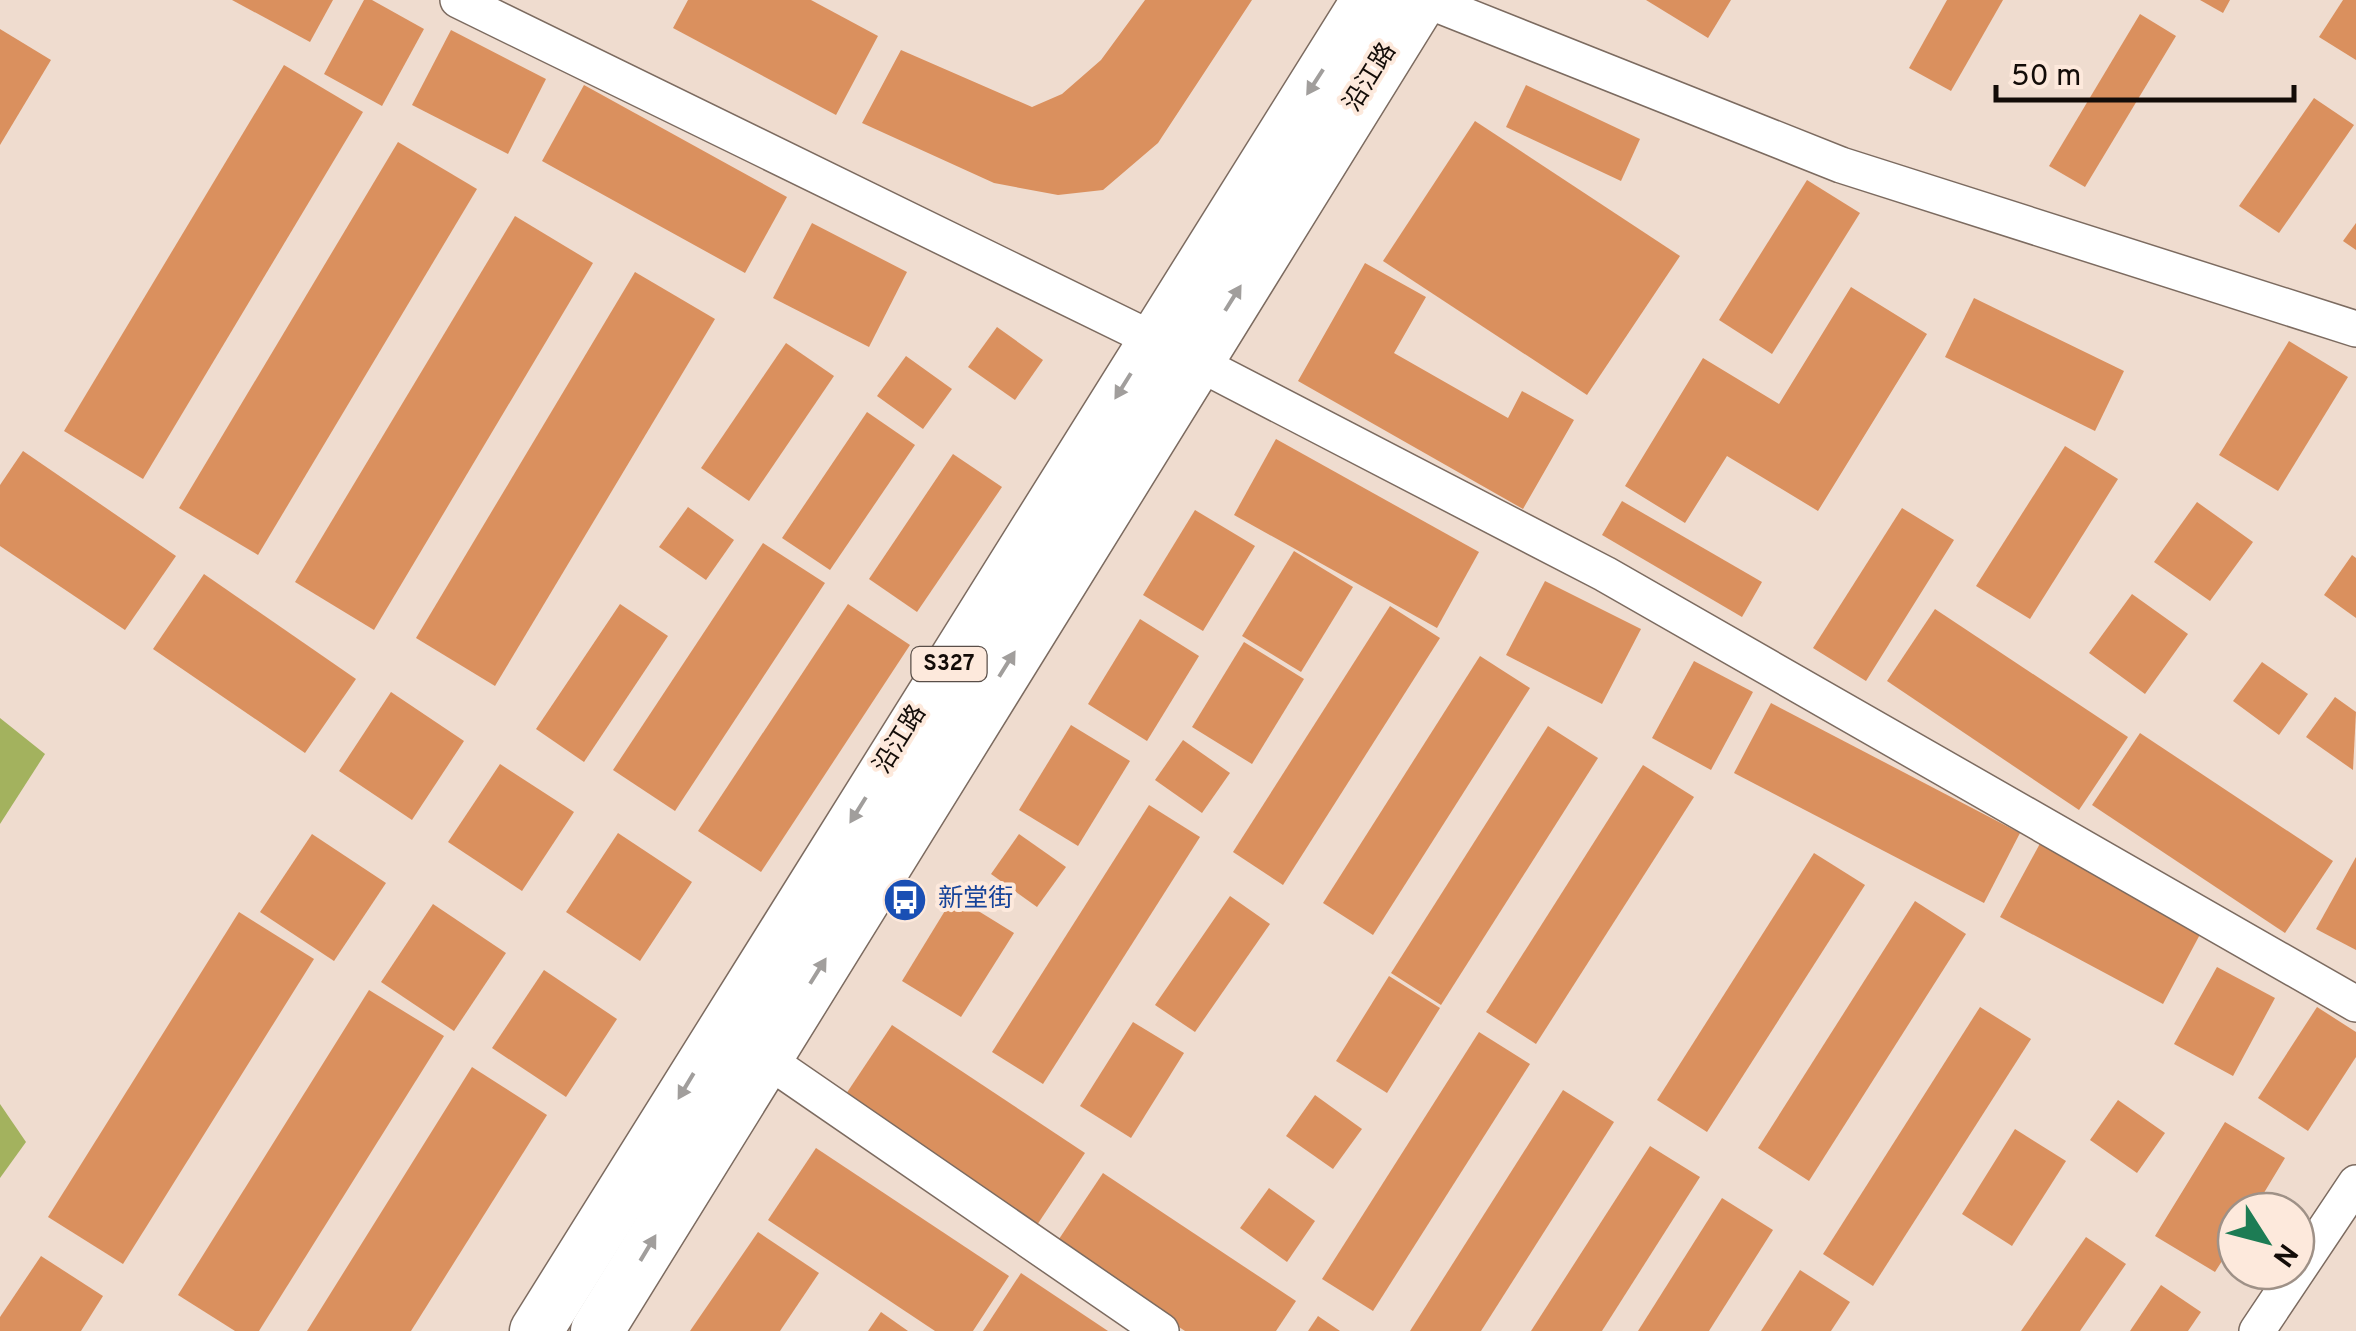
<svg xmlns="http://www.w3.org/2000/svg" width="2356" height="1331" font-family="Overpass,'Noto Sans SC',sans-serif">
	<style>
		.forest { fill: #a3b25e }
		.building { fill: #da905e }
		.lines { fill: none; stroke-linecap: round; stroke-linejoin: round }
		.street-casing { stroke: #7c6b60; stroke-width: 38 }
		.primary-casing { stroke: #7c6b60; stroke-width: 55 }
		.street { stroke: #fff; stroke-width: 35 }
		.primary { stroke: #fff; stroke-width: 52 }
		.oneway { fill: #a19e9c }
		.labels { text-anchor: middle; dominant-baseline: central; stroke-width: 8; stroke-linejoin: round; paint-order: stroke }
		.shield { fill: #fde9dc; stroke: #594e48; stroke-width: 2.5 }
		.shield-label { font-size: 22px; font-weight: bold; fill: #130c08 }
		.street-label { font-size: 25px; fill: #130c08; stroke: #fde9dc }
		.transit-label { font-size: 25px; fill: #164399; stroke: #fde9dc; text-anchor: start }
	</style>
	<rect width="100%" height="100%" fill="#efdccf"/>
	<g class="forest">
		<polygon points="0,718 45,754 0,824"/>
		<polygon points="0,1104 26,1142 0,1178"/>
	</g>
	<g class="building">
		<polygon points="232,0 333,0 310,42"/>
		<polygon points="364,0 372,0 424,29 382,106 324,74"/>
		<polygon points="688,0 811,0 878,36 836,115 673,28"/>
		<polygon points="1145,0 1252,0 1158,143 1103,190 1058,195 994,183 862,123 901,50 1032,107 1062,94 1101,60"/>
		<polygon points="1646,0 1731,0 1708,38"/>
		<polygon points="1947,0 2003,0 1951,91 1909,68"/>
		<polygon points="2200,0 2230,0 2223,13"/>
		<polygon points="2343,0 2356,0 2356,60 2319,37"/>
		<polygon points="2140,14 2176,36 2085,187 2049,166"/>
		<polygon points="0,29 51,60 0,145"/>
		<polygon points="451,30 546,79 508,154 412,105"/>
		<polygon points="284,65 363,112 143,479 64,431"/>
		<polygon points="584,85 787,197 745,273 542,161"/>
		<polygon points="1526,85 1640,139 1621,181 1506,127"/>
		<polygon points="2314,98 2354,125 2279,233 2239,206"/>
		<polygon points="1475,121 1680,256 1587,395 1383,261"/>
		<polygon points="398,142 477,189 258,555 179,508"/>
		<polygon points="1807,180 1860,213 1772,354 1719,320"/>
		<polygon points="515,216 593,263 374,630 295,582"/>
		<polygon points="812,223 907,272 869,347 773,298"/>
		<polygon points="2356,223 2356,250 2343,241"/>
		<polygon points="1365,263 1426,297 1394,353 1508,418 1522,391 1574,420 1523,509 1298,381"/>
		<polygon points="635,272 715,319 495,686 416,638"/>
		<polygon points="1851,287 1927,334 1818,511 1727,456 1685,523 1625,486 1703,358 1779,404"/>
		<polygon points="1974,298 2124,371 2095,431 1945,357"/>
		<polygon points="997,327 1043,360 1015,400 968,367"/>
		<polygon points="2289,341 2348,377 2278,491 2219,455"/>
		<polygon points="786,343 834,376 749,501 701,468"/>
		<polygon points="906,356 952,389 923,429 877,396"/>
		<polygon points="867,412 915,445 830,570 782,538"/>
		<polygon points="1276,439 1479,552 1437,628 1234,515"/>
		<polygon points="2065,446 2118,479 2030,619 1976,586"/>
		<polygon points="23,451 176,556 125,630 0,546 0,485"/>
		<polygon points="953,454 1002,487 917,612 869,579"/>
		<polygon points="1622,501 1762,582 1742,617 1602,535"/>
		<polygon points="2197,502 2253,542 2210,601 2154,562"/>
		<polygon points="688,507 734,540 706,580 659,547"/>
		<polygon points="1902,508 1954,540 1866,681 1813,648"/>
		<polygon points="1195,510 1255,546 1203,631 1143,595"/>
		<polygon points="763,543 825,583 675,811 613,770"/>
		<polygon points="1294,551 1353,587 1301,672 1242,636"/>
		<polygon points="2352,555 2356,558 2356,618 2324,595"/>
		<polygon points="204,574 356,679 305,753 153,649"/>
		<polygon points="1545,581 1641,629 1602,704 1506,655"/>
		<polygon points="2132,594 2188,634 2145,694 2089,653"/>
		<polygon points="620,604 668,636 584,762 536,729"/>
		<polygon points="848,604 910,645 761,872 698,831"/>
		<polygon points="1390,606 1440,638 1283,885 1233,852"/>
		<polygon points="1935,609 2128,737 2079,810 1887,681"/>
		<polygon points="1140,619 1199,656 1147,741 1088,704"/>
		<polygon points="1244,642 1304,679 1252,764 1192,727"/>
		<polygon points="1480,656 1530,688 1373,935 1323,903"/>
		<polygon points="1694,661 1753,692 1711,770 1652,738"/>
		<polygon points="2262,662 2308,694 2279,735 2233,701"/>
		<polygon points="391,692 464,741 412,820 339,771"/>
		<polygon points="2335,697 2356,712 2353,770 2306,737"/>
		<polygon points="1771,703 2020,833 1984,903 1734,773"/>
		<polygon points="1071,725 1130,761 1078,846 1019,810"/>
		<polygon points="1548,726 1598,758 1441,1005 1391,973"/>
		<polygon points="2140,733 2333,861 2285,933 2092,805"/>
		<polygon points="1183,740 1230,773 1202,813 1155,780"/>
		<polygon points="500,764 574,812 522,891 448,842"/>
		<polygon points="1643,765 1694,797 1536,1044 1486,1012"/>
		<polygon points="1149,805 1200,837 1043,1084 992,1052"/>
		<polygon points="618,833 692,882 640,961 566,912"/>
		<polygon points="312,834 386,883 334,961 260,912"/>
		<polygon points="1019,834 1066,867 1037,907 991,874"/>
		<polygon points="2043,838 2205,925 2163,1004 2000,917"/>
		<polygon points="1814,853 1865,885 1707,1132 1657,1100"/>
		<polygon points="2356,857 2356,950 2316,929"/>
		<polygon points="954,896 1014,933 961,1017 902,981"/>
		<polygon points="1230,896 1270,924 1195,1032 1155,1005"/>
		<polygon points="1915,901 1966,934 1809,1181 1758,1148"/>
		<polygon points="433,904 506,953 454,1031 381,982"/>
		<polygon points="239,912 314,959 123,1264 48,1217"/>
		<polygon points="2217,967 2275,998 2233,1076 2174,1044"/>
		<polygon points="544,970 617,1019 566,1097 492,1048"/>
		<polygon points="1389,976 1440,1008 1387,1093 1336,1061"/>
		<polygon points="369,990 444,1036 259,1331 235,1331 178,1295"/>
		<polygon points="1980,1007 2031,1039 1873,1286 1823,1254"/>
		<polygon points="2317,1007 2356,1032 2356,1057 2308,1131 2258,1098"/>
		<polygon points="1133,1022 1184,1053 1131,1138 1080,1106"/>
		<polygon points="892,1025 1085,1153 1037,1225 844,1097"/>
		<polygon points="1479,1032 1530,1064 1373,1311 1322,1279"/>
		<polygon points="472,1067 547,1115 411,1331 307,1331"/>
		<polygon points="1563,1090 1614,1122 1481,1331 1410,1331"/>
		<polygon points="1315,1095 1362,1129 1333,1169 1286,1136"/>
		<polygon points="2118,1100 2165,1133 2137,1173 2090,1140"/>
		<polygon points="2225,1122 2285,1158 2253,1211 2236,1211 2236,1239 2215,1272 2155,1236"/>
		<polygon points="2015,1129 2066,1161 2012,1246 1962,1214"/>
		<polygon points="1650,1146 1700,1177 1602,1331 1531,1331"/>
		<polygon points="816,1148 1009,1276 973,1331 935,1331 768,1220"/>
		<polygon points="1103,1173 1296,1301 1276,1331 1185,1331 1055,1245"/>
		<polygon points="1269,1188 1315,1221 1287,1262 1240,1228"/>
		<polygon points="1722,1198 1773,1230 1709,1331 1638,1331"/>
		<polygon points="758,1232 819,1273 780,1331 690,1331"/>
		<polygon points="2086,1237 2126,1264 2080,1331 2021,1331"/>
		<polygon points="41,1256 103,1296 81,1331 0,1331 0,1317"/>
		<polygon points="1800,1270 1850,1302 1831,1331 1761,1331"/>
		<polygon points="1021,1273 1108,1331 983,1331"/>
		<polygon points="2161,1285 2201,1312 2188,1331 2130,1331"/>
		<polygon points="881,1312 908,1331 868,1331"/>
		<polygon points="1318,1316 1340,1331 1308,1331"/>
	</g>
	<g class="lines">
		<g class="street-casing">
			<g id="street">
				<polyline points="458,0 1152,339 1605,574 2356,1004"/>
				<polyline points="1426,0 1841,165 2356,329"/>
				<polyline points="747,1046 1161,1331"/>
				<polyline points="2257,1331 2356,1183"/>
			</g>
		</g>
		<g class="primary-casing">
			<g id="primary">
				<polyline points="536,1331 1368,0"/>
				<polyline points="597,1331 1421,0"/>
			</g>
		</g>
		<use href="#street" class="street"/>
		<use href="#primary" class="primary"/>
	</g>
	<defs><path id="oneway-solid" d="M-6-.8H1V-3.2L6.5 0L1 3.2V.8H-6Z" transform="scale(2.5)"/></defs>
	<g class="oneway">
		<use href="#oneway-solid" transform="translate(1315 82) rotate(123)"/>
		<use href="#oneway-solid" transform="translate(1233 298) rotate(-58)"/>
		<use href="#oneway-solid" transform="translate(1123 386) rotate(122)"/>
		<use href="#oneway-solid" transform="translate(1007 664) rotate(-58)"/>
		<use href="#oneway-solid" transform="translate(858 810) rotate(122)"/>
		<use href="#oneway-solid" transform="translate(818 971) rotate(-58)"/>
		<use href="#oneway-solid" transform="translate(686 1086) rotate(121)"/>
		<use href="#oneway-solid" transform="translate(648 1248) rotate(-59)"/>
	</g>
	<defs>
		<g id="bus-disc" transform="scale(2.25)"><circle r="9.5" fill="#1a4fb4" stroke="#fde9dc"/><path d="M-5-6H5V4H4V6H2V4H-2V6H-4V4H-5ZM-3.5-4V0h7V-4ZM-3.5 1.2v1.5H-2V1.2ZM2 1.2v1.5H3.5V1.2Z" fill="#fff"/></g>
	</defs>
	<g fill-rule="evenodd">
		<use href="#bus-disc" x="905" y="900"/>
	</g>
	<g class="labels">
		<rect class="shield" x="911.5" y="647" width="75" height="34" rx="8"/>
		<g class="shield-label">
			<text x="949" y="664">S327</text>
		</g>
		<g class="street-label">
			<text transform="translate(1371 78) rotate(-58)">沿江路</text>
			<text transform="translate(901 740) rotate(-58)">沿江路</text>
		</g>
		<g class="transit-label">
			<text x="938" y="900">新堂街</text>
		</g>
	</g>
	<g transform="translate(2266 1241) rotate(126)"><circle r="48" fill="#fde9dc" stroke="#9f9187" stroke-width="2.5"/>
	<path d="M0-8L18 38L0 25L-18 38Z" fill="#1d7c54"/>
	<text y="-15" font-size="28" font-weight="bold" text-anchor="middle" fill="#130c08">N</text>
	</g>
	<path d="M1996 85v15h298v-15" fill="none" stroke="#130c08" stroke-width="5"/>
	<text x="2011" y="85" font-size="30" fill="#130c08" stroke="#fde9dc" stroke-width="8" paint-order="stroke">50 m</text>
</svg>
